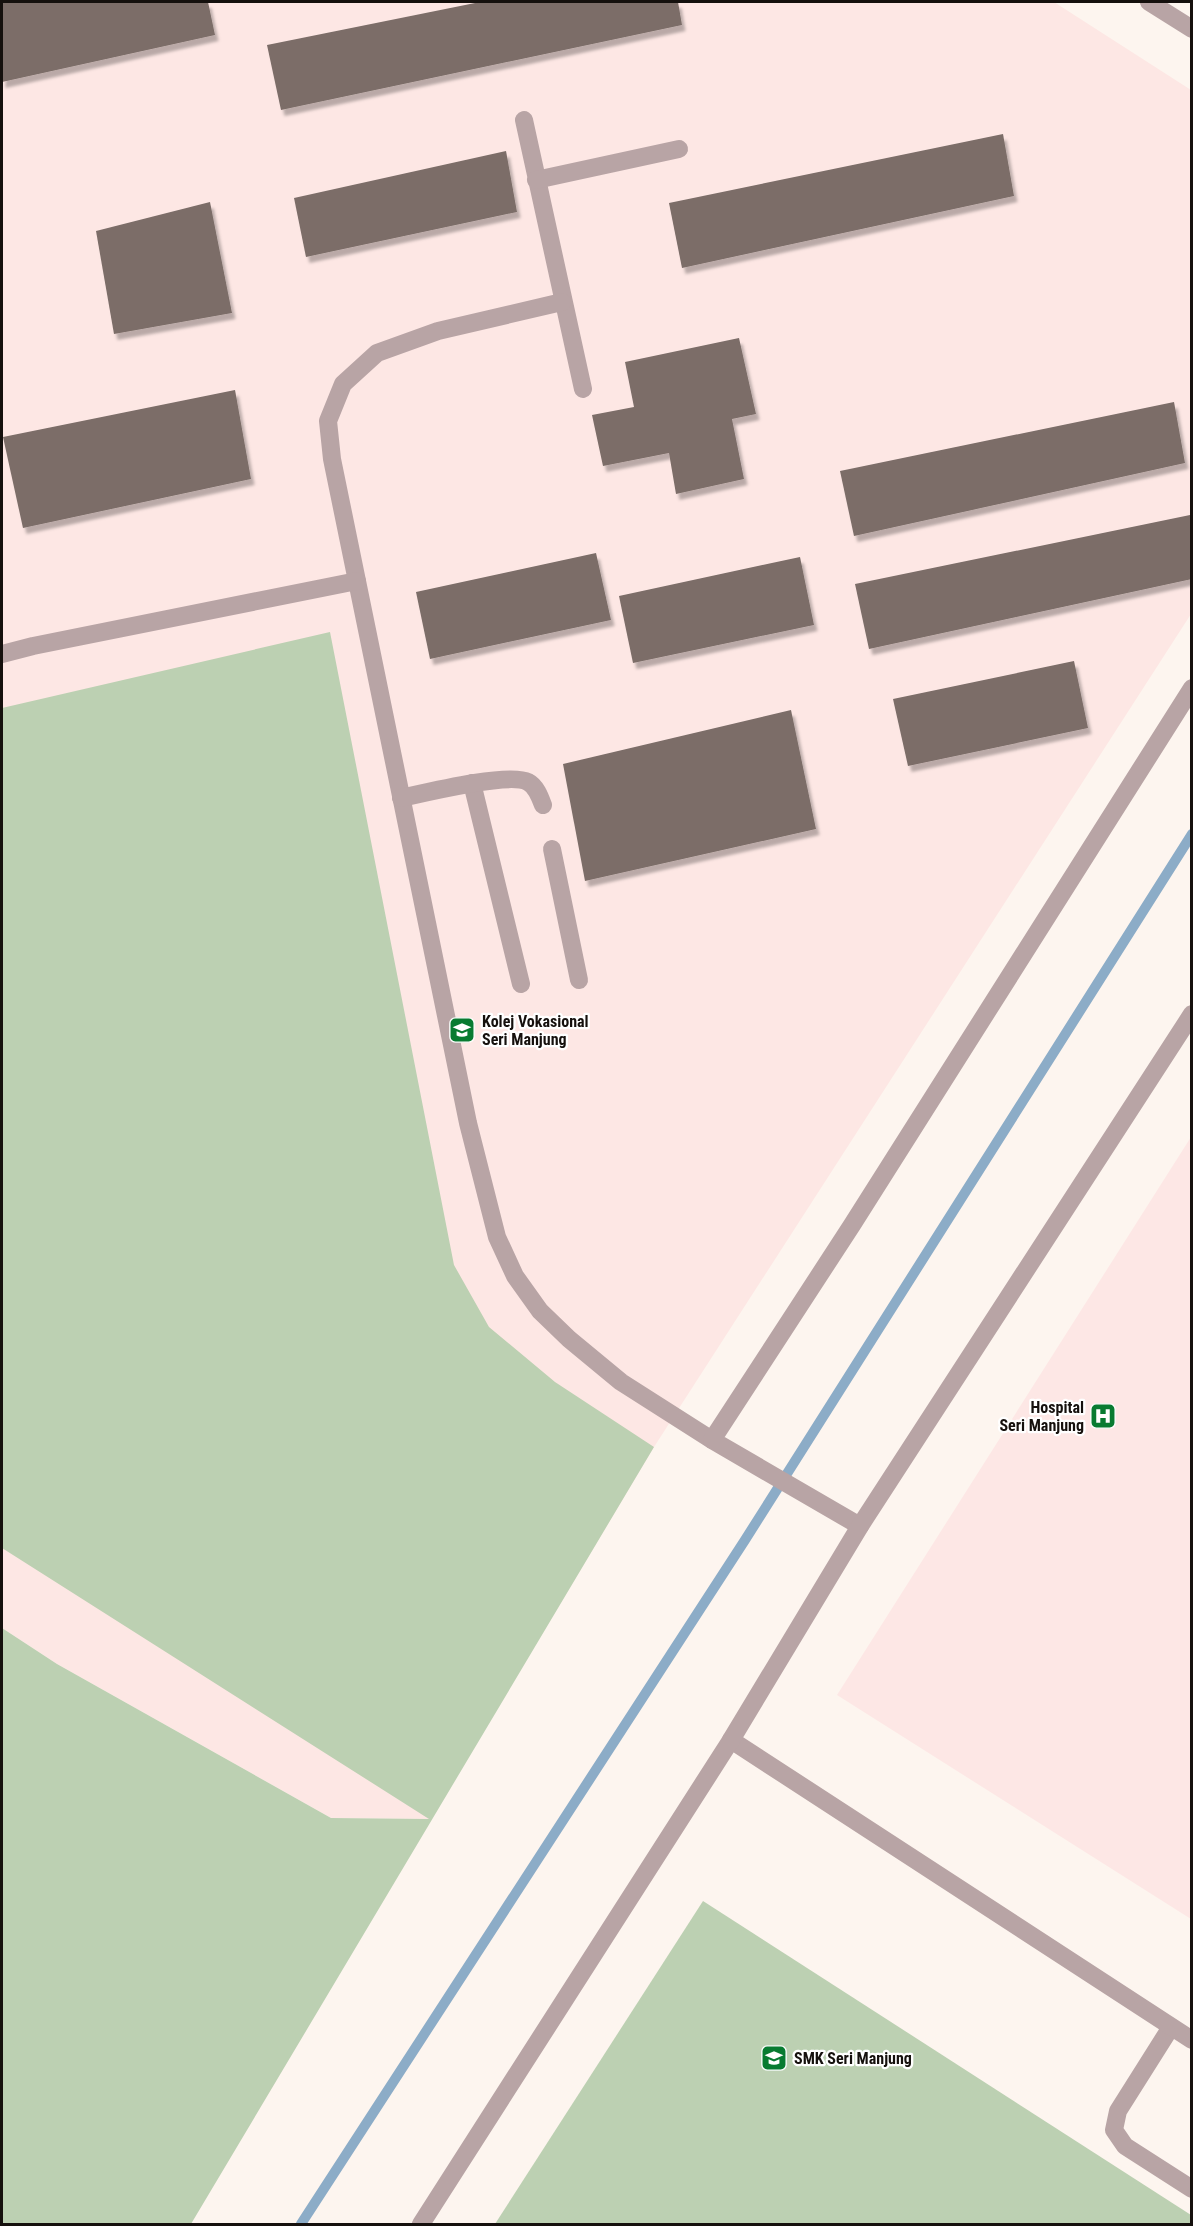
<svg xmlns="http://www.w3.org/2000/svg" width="1193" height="2226" font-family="'Roboto Condensed',sans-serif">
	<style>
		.education { fill: #fde7e4 }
		.medical { fill: #fde7e5 }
		.green { fill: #bcd0b2 }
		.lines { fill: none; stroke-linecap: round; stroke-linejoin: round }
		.stream { stroke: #8cacc7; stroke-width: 10 }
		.building { fill: #7b6d68; filter: url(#shadow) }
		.service { stroke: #b8a4a5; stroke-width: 18 }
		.minor { stroke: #b8a4a5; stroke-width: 18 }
		.tertiary { stroke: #b8a4a5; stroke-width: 18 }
		.labels { text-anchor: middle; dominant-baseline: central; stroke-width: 4.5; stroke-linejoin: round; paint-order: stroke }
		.poi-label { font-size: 16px; font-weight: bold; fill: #15100d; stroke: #fff; text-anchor: start }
	</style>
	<defs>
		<filter id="shadow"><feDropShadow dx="3.5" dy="6" stdDeviation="1.5" flood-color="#0004"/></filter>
	</defs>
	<rect width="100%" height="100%" fill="#fdf5ef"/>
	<polygon class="education" points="2,2 1054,2 1191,90 1191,614 654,1447 431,1819 331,1818 57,1664 2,1628"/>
	<polygon class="medical" points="1191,1137 1191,1919 837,1695"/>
	<g class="green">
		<polygon points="330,632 454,1265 489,1327 555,1382 654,1447 191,2224 2,2224 2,1628 57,1664 331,1818 429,1819 2,1548 2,708"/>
		<polygon points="703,1901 1191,2215 1191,2224 495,2224"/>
	</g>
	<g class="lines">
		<polyline class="stream" points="301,2224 745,1540 1192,834"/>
	</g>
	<g class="building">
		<polygon points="2,2 208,2 215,35 2,82"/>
		<polygon points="480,2 678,2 682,25 281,110 267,45"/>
		<polygon points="1003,134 1014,196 682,268 669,203"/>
		<polygon points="506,151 517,212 306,257 294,198"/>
		<polygon points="210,202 232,313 114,334 96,231"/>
		<polygon points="739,338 756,414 732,419 744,479 676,494 669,453 603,466 592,415 634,407 625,362"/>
		<polygon points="235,390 251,479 23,528 3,437"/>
		<polygon points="1174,402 1185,463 854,536 840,471"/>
		<polygon points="1190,515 1192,579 869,649 855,584"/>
		<polygon points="596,553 611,620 430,659 416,592"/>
		<polygon points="800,557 814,625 633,663 619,596"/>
		<polygon points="1074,661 1088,728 908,766 893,699"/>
		<polygon points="791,710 816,829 585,881 563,764"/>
	</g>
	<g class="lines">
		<g class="service">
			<polyline points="524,120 583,389"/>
			<polyline points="536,180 679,149"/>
			<polyline points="562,302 438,331 377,353 343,384 328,421 332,459 468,1123 497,1237 515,1276 540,1311 569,1339 621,1382 712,1440"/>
			<polyline points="2,654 33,646 357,581"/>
			<polyline points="472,783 521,984"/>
			<path d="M 401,798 C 424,793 509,772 528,782 C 536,786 540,797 543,805"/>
			<polyline points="552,849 579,980"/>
			<polyline points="1171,2027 1118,2111 1114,2130 1125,2146 1192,2189"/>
		</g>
		<g class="minor">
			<polyline points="1149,2 1192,29"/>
			<polyline points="860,1526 712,1440 852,1225 1192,688"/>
		</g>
		<g class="tertiary">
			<polyline points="731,1740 1192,2040"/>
			<polyline points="421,2224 731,1740 860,1526 1192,1014"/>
		</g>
	</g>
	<defs>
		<g id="university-square" transform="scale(1.35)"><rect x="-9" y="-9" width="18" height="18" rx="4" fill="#087b31" stroke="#fff"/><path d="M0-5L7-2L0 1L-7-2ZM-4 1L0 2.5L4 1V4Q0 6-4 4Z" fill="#fff"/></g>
		<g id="hospital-square" transform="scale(1.35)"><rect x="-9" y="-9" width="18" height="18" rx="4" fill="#087b31" stroke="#fff"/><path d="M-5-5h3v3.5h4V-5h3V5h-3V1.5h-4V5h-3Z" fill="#fff"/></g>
		<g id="school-square" transform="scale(1.35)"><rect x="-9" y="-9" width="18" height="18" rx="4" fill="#087b31" stroke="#fff"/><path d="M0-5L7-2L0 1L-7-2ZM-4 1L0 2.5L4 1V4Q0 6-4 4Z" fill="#fff"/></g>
	</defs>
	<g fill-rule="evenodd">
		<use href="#university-square" x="462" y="1030"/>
		<use href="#hospital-square" x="1103" y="1416"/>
		<use href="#school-square" x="774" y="2058"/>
	</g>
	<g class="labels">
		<g class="poi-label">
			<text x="482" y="1021">Kolej Vokasional<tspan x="482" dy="18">Seri Manjung</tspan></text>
			<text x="1084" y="1407" text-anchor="end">Hospital<tspan x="1084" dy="18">Seri Manjung</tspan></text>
			<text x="794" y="2058">SMK Seri Manjung</text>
		</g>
	</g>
	<rect width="1193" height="2226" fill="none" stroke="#15100d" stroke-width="6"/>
</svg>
